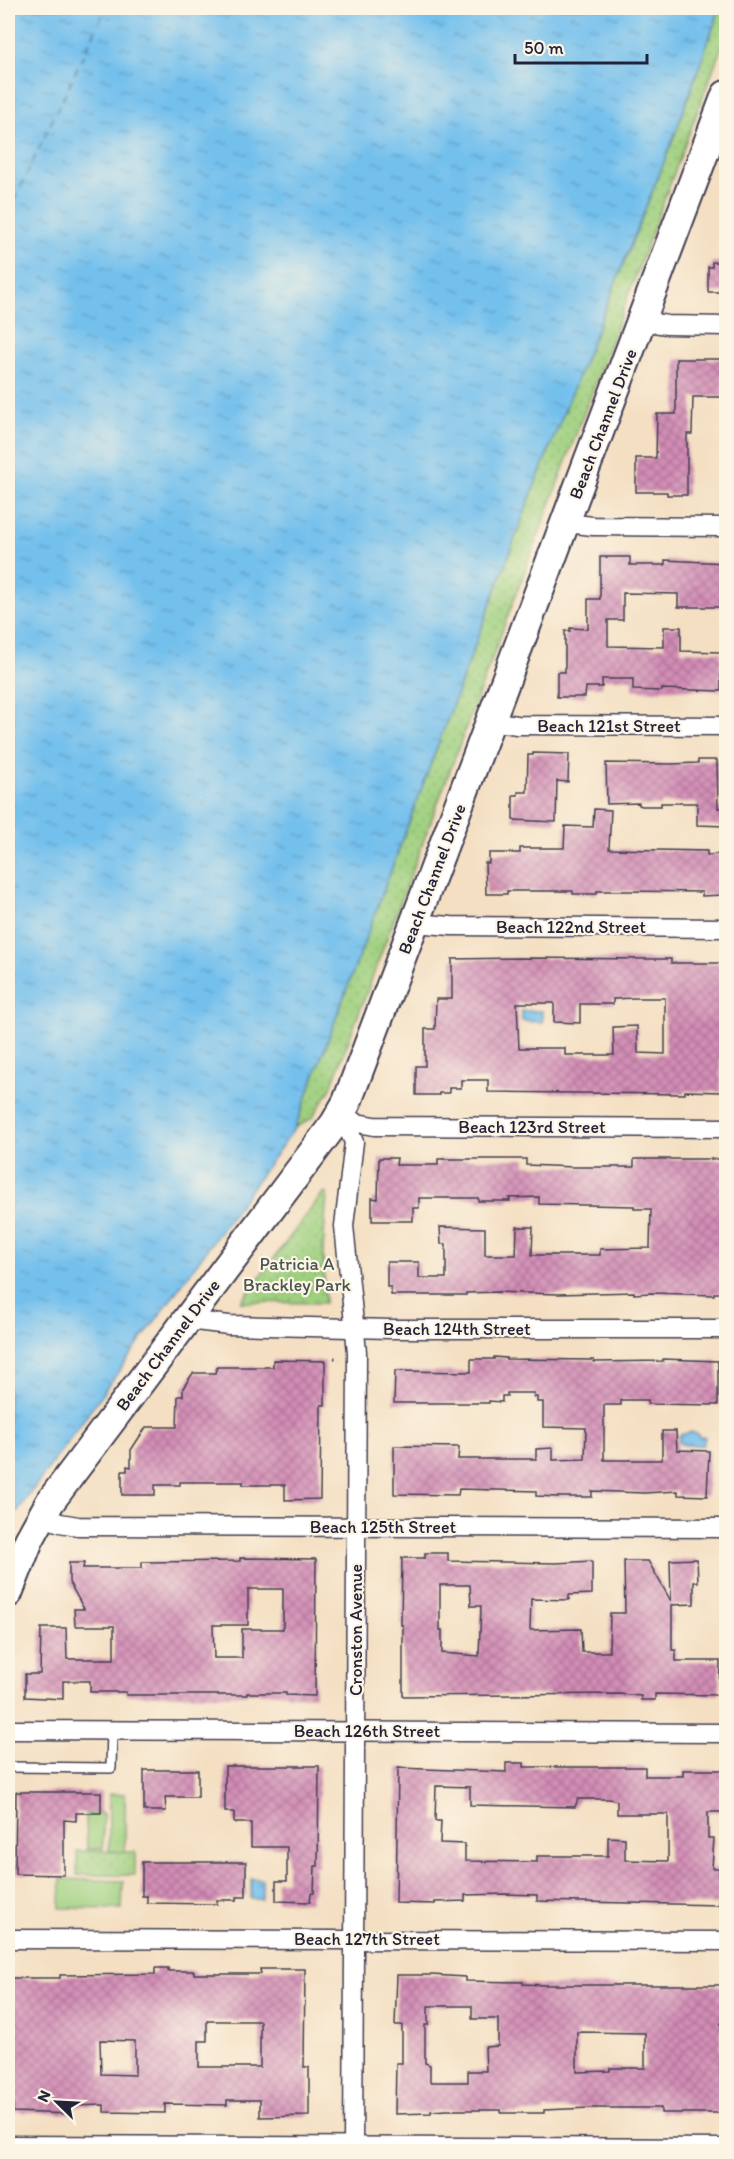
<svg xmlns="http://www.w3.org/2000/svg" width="734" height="2159" font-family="Itim,sans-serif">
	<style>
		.green { fill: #9fd07f; stroke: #60795d; stroke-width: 1.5 }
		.park { fill: url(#park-dots); stroke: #60795d; stroke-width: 1.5 }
		.water { fill: url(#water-ripples); stroke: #4a7194; stroke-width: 1.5 }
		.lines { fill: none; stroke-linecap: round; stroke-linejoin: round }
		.ferry { stroke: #3e5979; stroke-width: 1.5; stroke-dasharray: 8 6; stroke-linecap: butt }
		.building { fill: url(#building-cross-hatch); fill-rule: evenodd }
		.service-casing { stroke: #423e4f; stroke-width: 12 }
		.minor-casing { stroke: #423e4f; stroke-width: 21 }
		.primary-casing { stroke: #423e4f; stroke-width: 32 }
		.path { stroke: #423e4f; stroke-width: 3; stroke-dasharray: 1.5 4.5; stroke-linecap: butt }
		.service { stroke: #fff; stroke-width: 9 }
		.minor { stroke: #fff; stroke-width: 18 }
		.primary { stroke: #fff; stroke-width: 28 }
		.labels { text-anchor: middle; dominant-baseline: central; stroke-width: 4.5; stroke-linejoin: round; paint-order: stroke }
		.street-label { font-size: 18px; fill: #22223b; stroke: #fcf5e5 }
		.park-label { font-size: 18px; fill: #48564f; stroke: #fcf5e5 }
	</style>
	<defs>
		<pattern id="park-dots" width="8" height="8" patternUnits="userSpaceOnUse" patternTransform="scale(1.5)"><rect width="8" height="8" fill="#9fd07f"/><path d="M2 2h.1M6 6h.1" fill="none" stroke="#89b26f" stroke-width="1.8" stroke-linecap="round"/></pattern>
		<pattern id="water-ripples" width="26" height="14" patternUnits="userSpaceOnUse" patternTransform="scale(1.5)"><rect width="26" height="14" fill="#73c0ed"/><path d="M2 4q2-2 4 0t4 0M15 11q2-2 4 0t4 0" fill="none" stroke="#5e9cc1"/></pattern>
		<pattern id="building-cross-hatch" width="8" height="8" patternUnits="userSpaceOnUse" patternTransform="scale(1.5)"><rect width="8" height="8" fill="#d38db6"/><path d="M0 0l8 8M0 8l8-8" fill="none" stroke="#ab7395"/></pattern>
	</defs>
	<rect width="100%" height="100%" fill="#fcf5e5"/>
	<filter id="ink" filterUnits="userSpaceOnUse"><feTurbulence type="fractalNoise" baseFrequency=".0167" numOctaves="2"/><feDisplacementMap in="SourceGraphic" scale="12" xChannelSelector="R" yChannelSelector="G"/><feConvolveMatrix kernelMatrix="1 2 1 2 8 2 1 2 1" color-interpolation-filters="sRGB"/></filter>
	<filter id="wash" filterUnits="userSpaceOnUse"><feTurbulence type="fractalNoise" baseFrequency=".008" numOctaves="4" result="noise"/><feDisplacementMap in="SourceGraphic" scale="24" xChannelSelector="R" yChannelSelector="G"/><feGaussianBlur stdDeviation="1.35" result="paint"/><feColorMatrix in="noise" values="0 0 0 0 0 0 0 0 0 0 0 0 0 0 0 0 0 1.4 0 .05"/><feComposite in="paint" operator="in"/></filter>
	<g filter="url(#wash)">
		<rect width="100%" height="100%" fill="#f4dfc2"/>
		<g class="green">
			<polygon points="109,1794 125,1794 125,1852 109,1851"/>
			<polygon points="86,1814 103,1814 103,1849 87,1849"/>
			<polygon points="61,1879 123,1881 122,1909 60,1908"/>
		</g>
		<g class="park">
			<polygon points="720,8 726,8 726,35 330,1090 312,1118 295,1128 534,487 674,137"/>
			<polygon points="323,1193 327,1194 323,1250 325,1303 241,1302"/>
			<polygon points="77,1851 135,1852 135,1875 77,1875"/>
		</g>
		<g class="water">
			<polygon points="8,8 720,8 674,137 534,487 295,1128 8,1524"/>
			<polygon points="522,1011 542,1011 542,1022 522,1021"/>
			<polygon points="691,1432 697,1434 699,1437 705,1437 703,1445 685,1445 679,1443 679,1435"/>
			<rect x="251" y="1879" width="11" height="20"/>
		</g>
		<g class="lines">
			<polyline class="ferry" points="8,213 106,8"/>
		</g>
		<g id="blocks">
			<g class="building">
				<polygon points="712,262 726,262 726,292 708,292 708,267 712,267"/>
				<polygon points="676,359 723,359 723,397 693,397 692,434 687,434 687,495 667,495 667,492 636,492 636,458 656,458 657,414 676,414"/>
				<polygon points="600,557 630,557 630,565 665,565 665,560 726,563 726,598 723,598 723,607 678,607 678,594 623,593 623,620 608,620 608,646 664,647 664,627 681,627 681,651 721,652 721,691 662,689 662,691 633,690 633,679 602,679 602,687 586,687 585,697 557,697 557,672 565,672 565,631 570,631 570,628 588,629 588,599 600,599"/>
				<polygon points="533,753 569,754 568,782 557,781 556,822 513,820 513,795 518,795 518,792 527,792 528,755 533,755"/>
				<polygon points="698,760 717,760 718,808 726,808 726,826 697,825 697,803 661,803 661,806 642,806 639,805 639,803 607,804 606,763 671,764 698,763"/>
				<polygon points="594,809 611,810 609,849 707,851 707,855 723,854 723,895 702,896 702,892 625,891 597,891 597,894 573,894 573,891 507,891 507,894 486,894 485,863 489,863 489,853 520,853 520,848 564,848 565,826 593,827"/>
				<path d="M 520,958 L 655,959 L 671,959 L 671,963 L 726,963 L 725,1045 L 721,1045 L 721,1092 L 685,1091 L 685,1094 L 488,1092 L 488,1080 L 461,1080 L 461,1088 L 449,1088 L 449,1093 L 439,1093 L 439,1095 L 416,1095 L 416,1066 L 425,1066 L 425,1029 L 435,1029 L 436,999 L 452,999 L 452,959 ZM 634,998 L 665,998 L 665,1054 L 638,1053 L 637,1026 L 613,1027 L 614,1055 L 565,1055 L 565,1048 L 519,1048 L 517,1003 L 554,1003 L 554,1022 L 580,1023 L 580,1004 L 613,1004 L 613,999 Z"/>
				<polygon points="379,1158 397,1158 396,1165 438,1165 438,1159 526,1159 526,1165 574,1167 634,1167 634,1159 726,1159 724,1228 726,1293 714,1293 714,1295 651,1293 634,1294 634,1292 558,1294 497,1292 466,1293 466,1295 391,1295 391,1287 387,1287 387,1262 419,1262 419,1278 446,1278 446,1244 441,1244 440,1227 485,1228 485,1255 516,1255 517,1227 533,1227 532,1255 600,1255 600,1249 650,1248 651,1209 634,1209 634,1206 539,1204 539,1197 509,1198 510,1201 478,1201 478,1198 419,1198 419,1208 413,1208 413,1221 372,1221 372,1198 378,1199"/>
				<polygon points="494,1357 506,1358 506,1359 594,1360 594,1362 663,1361 663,1359 718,1361 718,1405 648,1404 648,1400 621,1400 621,1405 604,1405 604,1460 662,1460 662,1431 676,1431 677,1450 709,1451 707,1496 678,1495 678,1491 644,1493 592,1491 592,1497 557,1497 536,1496 536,1491 459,1489 458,1495 394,1494 394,1446 459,1447 458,1459 536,1459 536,1449 553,1448 553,1460 585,1459 586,1428 543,1427 543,1402 537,1402 537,1397 534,1397 534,1393 507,1393 507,1396 502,1396 502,1402 489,1401 489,1403 394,1403 395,1371 471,1372 471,1359 494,1359"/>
				<polygon points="273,1360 325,1361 325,1405 321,1405 320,1499 285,1500 285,1485 243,1485 243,1482 180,1482 180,1485 155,1485 155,1495 122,1495 122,1471 127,1471 127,1466 131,1467 131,1450 146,1427 177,1427 178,1396 183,1396 183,1388 193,1373 215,1373 217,1367 273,1367"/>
				<path d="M 425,1553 L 448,1553 L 448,1561 L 556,1563 L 592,1561 L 592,1594 L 569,1595 L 569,1600 L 531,1599 L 530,1630 L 581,1629 L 582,1652 L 609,1652 L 610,1613 L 625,1613 L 624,1561 L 648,1561 L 671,1601 L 670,1560 L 697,1559 L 698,1582 L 694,1582 L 694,1604 L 672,1605 L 672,1650 L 676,1650 L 676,1661 L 720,1661 L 719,1695 L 655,1694 L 655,1700 L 641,1700 L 641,1696 L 619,1694 L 403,1696 L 403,1625 L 401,1625 L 402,1558 L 425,1558 ZM 440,1585 L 470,1585 L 471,1606 L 481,1606 L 479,1656 L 442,1653 L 442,1630 L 440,1630 Z"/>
				<path d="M 240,1558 L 316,1559 L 315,1696 L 286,1695 L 286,1693 L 247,1693 L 247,1695 L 126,1695 L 126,1692 L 90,1692 L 90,1681 L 63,1681 L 63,1699 L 25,1697 L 25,1674 L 40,1674 L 41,1628 L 66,1628 L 67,1659 L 114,1659 L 114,1626 L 75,1626 L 74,1609 L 84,1609 L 69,1582 L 69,1563 L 84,1563 L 83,1568 L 142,1568 L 142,1562 L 240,1561 ZM 248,1589 L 283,1589 L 283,1629 L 242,1629 L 242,1658 L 214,1658 L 213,1625 L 248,1625 Z"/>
				<path d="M 506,1763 L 524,1763 L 524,1767 L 645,1767 L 645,1776 L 683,1776 L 683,1770 L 726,1770 L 726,1812 L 708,1812 L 708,1838 L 714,1838 L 712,1868 L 719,1868 L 719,1905 L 537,1901 L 537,1895 L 506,1894 L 465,1895 L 465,1901 L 435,1902 L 435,1904 L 396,1903 L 398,1768 L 506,1772 ZM 436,1786 L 470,1787 L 470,1805 L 575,1807 L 578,1799 L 610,1799 L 617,1801 L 617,1814 L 668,1814 L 668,1861 L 625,1860 L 625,1838 L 608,1837 L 608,1856 L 537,1856 L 537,1862 L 465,1861 L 465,1844 L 440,1843 L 441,1821 L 435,1821 Z"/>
				<polygon points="225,1766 319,1766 318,1866 315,1866 314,1893 311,1893 310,1902 276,1901 276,1881 287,1881 287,1847 251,1847 251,1823 234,1823 234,1812 225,1812"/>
				<polygon points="144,1770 198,1770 198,1797 165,1797 166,1811 144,1811"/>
				<polygon points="16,1792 101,1792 101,1813 76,1813 76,1821 64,1820 64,1875 15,1874"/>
				<polygon points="142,1862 246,1862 246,1897 237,1897 237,1900 217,1900 217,1904 147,1903 147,1896 142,1896"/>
				<path d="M 155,1968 L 168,1968 L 168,1971 L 194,1971 L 194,1974 L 261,1974 L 260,1969 L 305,1969 L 304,2067 L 309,2067 L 309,2116 L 260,2117 L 260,2100 L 227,2100 L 227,2105 L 165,2104 L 165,2113 L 104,2112 L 104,2105 L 72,2106 L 72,2114 L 13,2112 L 14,2058 L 8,2057 L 8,1978 L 60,1978 L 60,1975 L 155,1974 ZM 207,2021 L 260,2021 L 260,2067 L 199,2067 L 199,2041 L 207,2041 ZM 100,2040 L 135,2041 L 135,2075 L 101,2074 Z"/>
				<path d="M 397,1975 L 432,1975 L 465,1977 L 465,1981 L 523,1982 L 523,1984 L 544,1985 L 726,1985 L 726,2023 L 721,2023 L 720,2075 L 726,2075 L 726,2113 L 661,2113 L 661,2108 L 590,2108 L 544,2110 L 544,2113 L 501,2113 L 501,2110 L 446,2110 L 431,2111 L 431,2113 L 395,2114 L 396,2063 L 402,2063 L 402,2025 L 395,2025 ZM 428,2006 L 472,2006 L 472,2019 L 498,2019 L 498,2046 L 485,2047 L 486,2071 L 468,2071 L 468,2082 L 430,2082 L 430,2065 L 425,2063 L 425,2025 L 428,2025 ZM 577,2032 L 645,2033 L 645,2068 L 610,2068 L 610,2071 L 577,2072 Z"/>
			</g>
		</g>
	</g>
	<g filter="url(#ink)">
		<use href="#blocks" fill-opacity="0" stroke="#423e4f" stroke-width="1.5"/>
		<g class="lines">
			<g class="service-casing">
				<polyline id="service" points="8,1767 111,1768 112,1730"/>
			</g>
			<g class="minor-casing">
				<g id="minor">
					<polyline points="641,321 667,325 726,326"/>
					<polyline points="566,523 593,526 726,527"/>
					<polyline points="491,721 517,725 726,726"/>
					<polyline points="415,923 451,926 726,928"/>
					<polyline points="341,1114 354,1142 344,1226 357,1352 353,2152"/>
					<polyline points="341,1114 357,1123 374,1126 726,1128"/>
					<polyline points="187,1320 229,1325 391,1329 726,1329"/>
					<polyline points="41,1516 60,1523 78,1526 726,1528"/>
					<polyline points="8,1730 726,1733"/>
					<polyline points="8,1939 726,1941"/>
					<polyline points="8,2145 726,2148"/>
				</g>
			</g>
			<g class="primary-casing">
				<polyline id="primary" points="8,1593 29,1540 50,1502 335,1123 347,1102 726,95"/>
			</g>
			<polyline class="path" points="334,1358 340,1359"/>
			<use href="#service" class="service"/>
			<use href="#minor" class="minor"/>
			<use href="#primary" class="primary"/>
		</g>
	</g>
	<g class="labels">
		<g class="street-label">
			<text transform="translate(603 424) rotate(-69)">Beach Channel Drive</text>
			<text x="609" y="726">Beach 121st Street</text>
			<text transform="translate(432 879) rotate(-69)">Beach Channel Drive</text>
			<text x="571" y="927">Beach 122nd Street</text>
			<text x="532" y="1127">Beach 123rd Street</text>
			<text x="457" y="1329">Beach 124th Street</text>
			<text transform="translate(168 1345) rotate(-53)">Beach Channel Drive</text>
			<text x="383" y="1527">Beach 125th Street</text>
			<text transform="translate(356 1630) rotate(-90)">Cronston Avenue</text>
			<text x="367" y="1731">Beach 126th Street</text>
			<text x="367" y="1939">Beach 127th Street</text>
		</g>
		<g class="park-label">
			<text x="297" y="1264">Patricia A<tspan x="297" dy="21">Brackley Park</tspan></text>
		</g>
	</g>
	<rect width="734" height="2159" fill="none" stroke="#fcf5e5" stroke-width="30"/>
	<g transform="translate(57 2102) rotate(294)" stroke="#fcf5e5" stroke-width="4.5" paint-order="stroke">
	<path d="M0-4.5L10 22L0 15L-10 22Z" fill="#22223b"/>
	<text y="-9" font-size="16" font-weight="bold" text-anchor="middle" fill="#22223b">N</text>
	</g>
	<path d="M515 54v9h132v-9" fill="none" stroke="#22223b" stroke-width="3"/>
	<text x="524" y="54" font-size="18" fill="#22223b" stroke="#fcf5e5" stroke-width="4.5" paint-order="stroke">50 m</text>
</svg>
